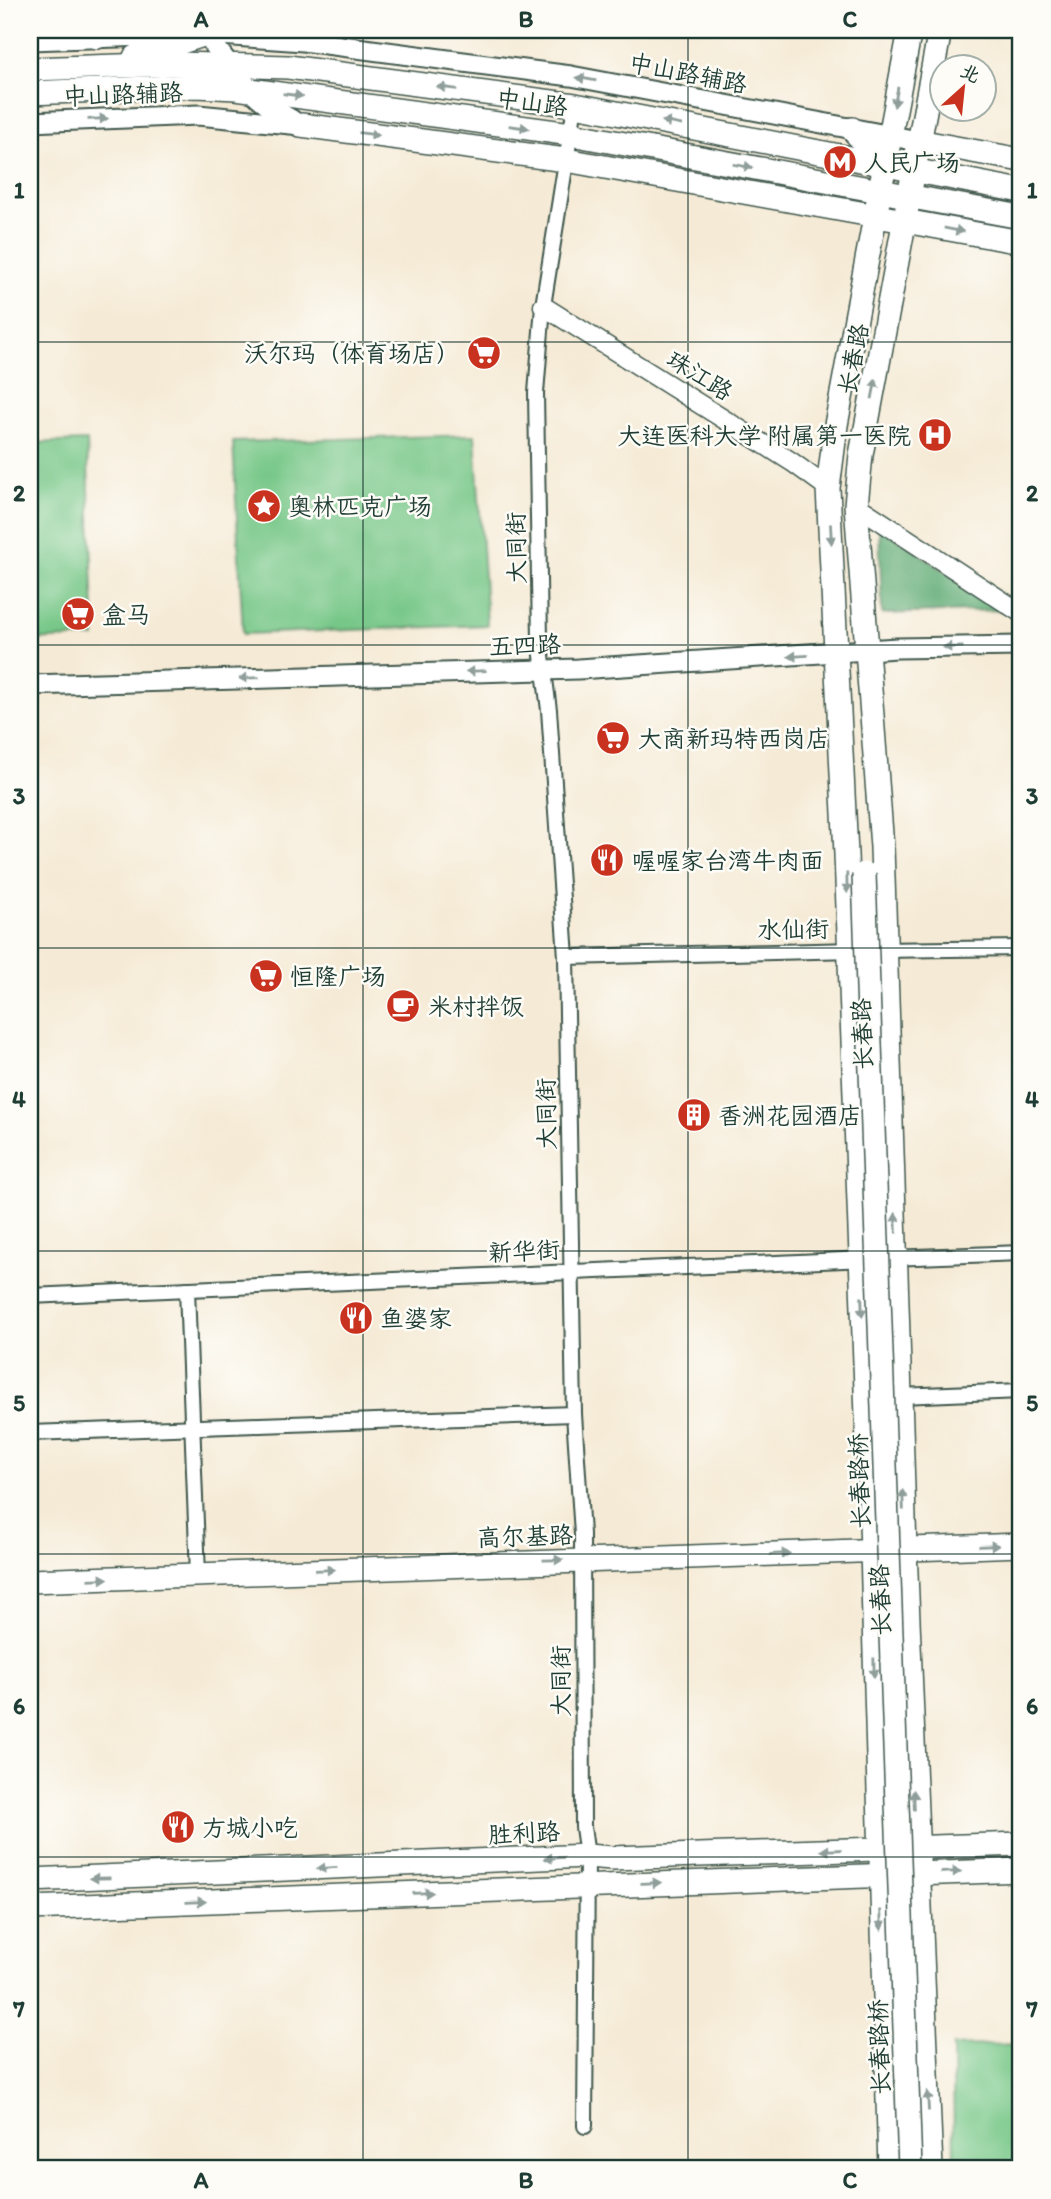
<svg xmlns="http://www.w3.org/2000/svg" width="1051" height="2199" font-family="Itim,'LXGW WenKai TC',sans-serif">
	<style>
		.green { fill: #77c788; stroke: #4b825e; stroke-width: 2 }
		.forest { fill: #61ac74; stroke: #407454; stroke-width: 2 }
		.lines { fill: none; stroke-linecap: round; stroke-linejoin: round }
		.minor-casing { stroke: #3f574c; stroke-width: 18 }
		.tertiary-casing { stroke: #3f574c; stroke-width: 21 }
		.secondary-casing { stroke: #3f574c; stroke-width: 23 }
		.primary-casing { stroke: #3f574c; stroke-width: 26 }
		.minor { stroke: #fff; stroke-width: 14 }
		.tertiary { stroke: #fff; stroke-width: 18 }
		.secondary { stroke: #fff; stroke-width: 19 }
		.primary { stroke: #fff; stroke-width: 23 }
		.primary-bridge-casing { stroke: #3f574c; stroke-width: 26; stroke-linecap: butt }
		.primary-bridge { stroke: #fff; stroke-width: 23 }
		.oneway { fill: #8f9e9a }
		.grid { fill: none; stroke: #1f3d34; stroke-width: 2; stroke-opacity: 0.55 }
		.labels { text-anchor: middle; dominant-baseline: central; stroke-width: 5; stroke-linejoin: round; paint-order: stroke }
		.street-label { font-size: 24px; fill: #1f3d34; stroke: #fdfcf7 }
		.poi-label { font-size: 24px; fill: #1f3d34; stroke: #fdfcf7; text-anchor: start }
		.neatline { fill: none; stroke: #1f3d34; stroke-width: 2.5 }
		.grid-label { font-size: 23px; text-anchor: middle; font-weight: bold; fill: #1f3d34 }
	</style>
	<rect width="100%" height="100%" fill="#fdfcf7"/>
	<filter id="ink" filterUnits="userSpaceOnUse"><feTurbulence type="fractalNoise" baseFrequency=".0143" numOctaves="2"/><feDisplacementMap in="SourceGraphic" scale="14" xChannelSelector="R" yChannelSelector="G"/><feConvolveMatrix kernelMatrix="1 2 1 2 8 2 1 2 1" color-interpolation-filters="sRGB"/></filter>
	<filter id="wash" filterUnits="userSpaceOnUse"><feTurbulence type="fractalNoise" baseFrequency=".00686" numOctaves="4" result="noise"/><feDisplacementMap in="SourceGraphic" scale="28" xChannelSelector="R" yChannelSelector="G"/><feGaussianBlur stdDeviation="1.57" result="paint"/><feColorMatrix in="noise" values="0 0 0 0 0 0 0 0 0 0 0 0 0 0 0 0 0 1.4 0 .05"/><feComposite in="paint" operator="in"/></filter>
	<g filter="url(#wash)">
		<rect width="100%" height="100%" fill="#f5ead5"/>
		<g class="green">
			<polygon points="475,435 487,625 243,634 233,442"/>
			<polygon points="87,441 95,637 30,640 30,443"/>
			<polygon points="1021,2044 1021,2169 954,2169 953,2046"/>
		</g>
		<polygon class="forest" points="879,526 1001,610 882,614"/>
	</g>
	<g filter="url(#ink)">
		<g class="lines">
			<g class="minor-casing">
				<g id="minor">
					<polyline points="575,105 543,306 536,393 540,640 549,710 566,957 574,1414 582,1534 583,1827 587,1856 585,2126"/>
					<polyline points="879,950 1021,948"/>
					<polyline points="566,957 855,950"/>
					<polyline points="890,1258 1021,1253"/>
					<polyline points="187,1289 198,1575"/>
					<polyline points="30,1296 866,1259"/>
					<polyline points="900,1396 1021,1391"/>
					<polyline points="30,1433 574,1414"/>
				</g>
			</g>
			<g class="tertiary-casing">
				<g id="tertiary">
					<polyline points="543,306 792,462 828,488"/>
					<polyline points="856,505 1021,613"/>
				</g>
			</g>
			<g class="secondary-casing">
				<g id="secondary">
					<path d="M 203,30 C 230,66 251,99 292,120"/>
					<polyline points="30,40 206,34 303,41 571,76 918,141"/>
					<polyline points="30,122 198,115 301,125"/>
					<polyline points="30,685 578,669 897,648 1021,646"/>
				</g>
			</g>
			<g class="primary-casing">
				<g id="primary">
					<polyline points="97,37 116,30"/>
					<polyline points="135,57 206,34"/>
					<polyline points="30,69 177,64 288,67 575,105 1021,191"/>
					<polyline points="30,93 197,86 236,88 571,134 1021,217"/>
					<polyline points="301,125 566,160 1021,242"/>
					<polyline points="852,129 883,164"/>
					<polyline points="918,141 1021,160"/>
					<polyline points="30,1581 1021,1545"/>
					<polyline points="30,1880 587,1856 612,1858 1021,1844"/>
					<polyline points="30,1908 1021,1870"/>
					<polyline points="890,2169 872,1550 846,854 828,488 836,425 910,30"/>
					<polyline points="931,2169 905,1549 882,847 856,505 861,455 940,30"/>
				</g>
			</g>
			<use href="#minor" class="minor"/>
			<use href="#tertiary" class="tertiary"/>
			<use href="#secondary" class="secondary"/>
			<use href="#primary" class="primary"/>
			<g class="primary-bridge-casing">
				<polyline id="primary-bridge" points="864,874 910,2169"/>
			</g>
			<use href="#primary-bridge" class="primary-bridge"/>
		</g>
		<defs><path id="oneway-solid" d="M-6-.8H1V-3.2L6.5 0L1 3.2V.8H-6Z" transform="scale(1.75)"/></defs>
		<g class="oneway">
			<use href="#oneway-solid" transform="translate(586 79) rotate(-170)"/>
			<use href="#oneway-solid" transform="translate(447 88) rotate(-172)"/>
			<use href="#oneway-solid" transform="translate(293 95) rotate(8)"/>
			<use href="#oneway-solid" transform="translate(896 97) rotate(101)"/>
			<use href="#oneway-solid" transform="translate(98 119) rotate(-2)"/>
			<use href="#oneway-solid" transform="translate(672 123) rotate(-169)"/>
			<use href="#oneway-solid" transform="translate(519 127) rotate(8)"/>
			<use href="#oneway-solid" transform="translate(369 134) rotate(7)"/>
			<use href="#oneway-solid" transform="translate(743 166) rotate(10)"/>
			<use href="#oneway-solid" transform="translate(954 230) rotate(11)"/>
			<use href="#oneway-solid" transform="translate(874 389) rotate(-79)"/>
			<use href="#oneway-solid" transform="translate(831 534) rotate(87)"/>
			<use href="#oneway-solid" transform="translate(953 647) rotate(179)"/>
			<use href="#oneway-solid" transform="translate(798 656) rotate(177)"/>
			<use href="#oneway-solid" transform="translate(476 671) rotate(178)"/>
			<use href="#oneway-solid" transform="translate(249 678) rotate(178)"/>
			<use href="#oneway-solid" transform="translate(847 883) rotate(89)"/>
			<use href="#oneway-solid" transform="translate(896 1223) rotate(-92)"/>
			<use href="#oneway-solid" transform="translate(862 1307) rotate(88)"/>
			<use href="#oneway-solid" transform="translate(903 1500) rotate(-92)"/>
			<use href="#oneway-solid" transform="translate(989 1546) rotate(-2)"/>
			<use href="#oneway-solid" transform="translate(780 1554) rotate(-2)"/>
			<use href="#oneway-solid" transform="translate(553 1560) rotate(-1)"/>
			<use href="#oneway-solid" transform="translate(325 1570) rotate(-2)"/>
			<use href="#oneway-solid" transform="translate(98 1579) rotate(-2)"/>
			<use href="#oneway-solid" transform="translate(874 1668) rotate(89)"/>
			<use href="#oneway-solid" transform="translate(914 1800) rotate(-92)"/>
			<use href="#oneway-solid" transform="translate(831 1850) rotate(178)"/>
			<use href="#oneway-solid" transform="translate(554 1858) rotate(177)"/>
			<use href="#oneway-solid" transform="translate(327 1868) rotate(177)"/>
			<use href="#oneway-solid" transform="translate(951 1872) rotate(-2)"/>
			<use href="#oneway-solid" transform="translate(100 1878) rotate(179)"/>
			<use href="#oneway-solid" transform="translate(651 1883) rotate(-2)"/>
			<use href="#oneway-solid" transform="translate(423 1893) rotate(-2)"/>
			<use href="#oneway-solid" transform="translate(196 1902) rotate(-2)"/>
			<use href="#oneway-solid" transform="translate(881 1920) rotate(88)"/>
			<use href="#oneway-solid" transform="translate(928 2101) rotate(-93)"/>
		</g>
	</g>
	<path class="grid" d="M 363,30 L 363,2169M 688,30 L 688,2169M 30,342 L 1021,342M 30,645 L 1021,645M 30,948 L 1021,948M 30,1251 L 1021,1251M 30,1554 L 1021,1554M 30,1857 L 1021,1857"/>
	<defs>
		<g id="metro-disc" transform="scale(1.75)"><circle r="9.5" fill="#c8321e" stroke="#fdfcf7"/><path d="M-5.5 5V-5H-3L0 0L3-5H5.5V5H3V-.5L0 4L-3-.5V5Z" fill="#fff"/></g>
		<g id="supermarket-disc" transform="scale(1.75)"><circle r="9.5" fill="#c8321e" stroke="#fdfcf7"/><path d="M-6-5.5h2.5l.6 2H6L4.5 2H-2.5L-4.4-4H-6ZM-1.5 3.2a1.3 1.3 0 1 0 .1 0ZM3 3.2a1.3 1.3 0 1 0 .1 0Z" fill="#fff"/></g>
		<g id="hospital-disc" transform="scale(1.75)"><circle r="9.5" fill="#c8321e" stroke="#fdfcf7"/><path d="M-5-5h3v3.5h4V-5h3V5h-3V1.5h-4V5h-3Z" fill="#fff"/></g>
		<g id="sight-disc" transform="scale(1.75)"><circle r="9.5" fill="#c8321e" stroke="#fdfcf7"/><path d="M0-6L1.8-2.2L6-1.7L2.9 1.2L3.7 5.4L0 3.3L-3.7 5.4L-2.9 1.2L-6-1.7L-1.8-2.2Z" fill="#fff"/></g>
		<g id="restaurant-disc" transform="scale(1.75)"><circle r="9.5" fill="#c8321e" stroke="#fdfcf7"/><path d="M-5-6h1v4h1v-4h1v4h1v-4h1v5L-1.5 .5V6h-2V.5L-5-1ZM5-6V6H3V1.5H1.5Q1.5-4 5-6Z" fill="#fff"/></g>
		<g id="cafe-disc" transform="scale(1.75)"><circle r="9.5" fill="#c8321e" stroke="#fdfcf7"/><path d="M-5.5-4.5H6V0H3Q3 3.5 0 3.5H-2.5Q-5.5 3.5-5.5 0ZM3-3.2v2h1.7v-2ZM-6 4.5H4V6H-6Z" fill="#fff"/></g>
		<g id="building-disc" transform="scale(1.75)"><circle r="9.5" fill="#c8321e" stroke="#fdfcf7"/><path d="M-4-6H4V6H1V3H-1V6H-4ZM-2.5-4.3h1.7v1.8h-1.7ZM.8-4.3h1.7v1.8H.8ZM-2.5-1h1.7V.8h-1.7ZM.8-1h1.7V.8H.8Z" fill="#fff"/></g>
	</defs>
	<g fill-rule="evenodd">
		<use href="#metro-disc" x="840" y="162"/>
		<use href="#supermarket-disc" x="484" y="353"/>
		<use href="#hospital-disc" x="935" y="435"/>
		<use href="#sight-disc" x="264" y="506"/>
		<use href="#supermarket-disc" x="78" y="614"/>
		<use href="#supermarket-disc" x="613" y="738"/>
		<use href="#restaurant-disc" x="607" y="860"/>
		<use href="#supermarket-disc" x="266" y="976"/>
		<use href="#cafe-disc" x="403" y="1006"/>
		<use href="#building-disc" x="694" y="1115"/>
		<use href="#restaurant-disc" x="356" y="1318"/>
		<use href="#restaurant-disc" x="178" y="1827"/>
	</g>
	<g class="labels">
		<g class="street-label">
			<text transform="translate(688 73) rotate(11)">中山路辅路</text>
			<text transform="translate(123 94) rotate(-2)">中山路辅路</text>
			<text transform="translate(532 102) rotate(8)">中山路</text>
			<text transform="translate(853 359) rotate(-79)">长春路</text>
			<text transform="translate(700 375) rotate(32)">珠江路</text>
			<text transform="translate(516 548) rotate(-91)">大同街</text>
			<text transform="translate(525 645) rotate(-2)">五四路</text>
			<text transform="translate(793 929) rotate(-1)">水仙街</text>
			<text transform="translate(862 1034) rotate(-92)">长春路</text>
			<text transform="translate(546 1114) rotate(-91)">大同街</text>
			<text transform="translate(524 1251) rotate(-3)">新华街</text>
			<text transform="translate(859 1481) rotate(-92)">长春路桥</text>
			<text transform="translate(525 1536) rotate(-2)">高尔基路</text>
			<text transform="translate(880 1600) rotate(-92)">长春路</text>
			<text transform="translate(560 1681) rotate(-90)">大同街</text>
			<text transform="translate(524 1833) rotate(-3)">胜利路</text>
			<text transform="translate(879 2047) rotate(-92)">长春路桥</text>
		</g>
		<g class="poi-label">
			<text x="864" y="162">人民广场</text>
			<text x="460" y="353" text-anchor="end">沃尔玛（体育场店）</text>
			<text x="911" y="435" text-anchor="end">大连医科大学 附属第一医院</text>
			<text x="288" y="506">奥林匹克广场</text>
			<text x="102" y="614">盒马</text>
			<text x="638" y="738">大商新玛特西岗店</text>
			<text x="632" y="860">喔喔家台湾牛肉面</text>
			<text x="290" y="976">恒隆广场</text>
			<text x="428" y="1006">米村拌饭</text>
			<text x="718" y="1115">香洲花园酒店</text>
			<text x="380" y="1318">鱼婆家</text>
			<text x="202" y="1827">方城小吃</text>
		</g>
	</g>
	<rect width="1051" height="2199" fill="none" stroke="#fdfcf7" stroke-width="77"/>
	<g transform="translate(963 88) rotate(27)"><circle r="33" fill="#fdfcf7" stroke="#a4b0a9" stroke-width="2"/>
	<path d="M0-5L12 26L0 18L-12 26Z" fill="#c8321e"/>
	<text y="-10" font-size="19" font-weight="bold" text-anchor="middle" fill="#1f3d34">北</text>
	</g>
	<rect x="38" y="38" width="974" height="2122" class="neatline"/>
	<g class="grid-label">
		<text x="201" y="27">A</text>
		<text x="526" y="27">B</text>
		<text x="850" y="27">C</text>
		<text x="19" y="198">1</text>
		<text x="1032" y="198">1</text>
		<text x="19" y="501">2</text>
		<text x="1032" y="501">2</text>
		<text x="19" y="804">3</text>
		<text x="1032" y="804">3</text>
		<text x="19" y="1107">4</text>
		<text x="1032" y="1107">4</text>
		<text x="19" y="1411">5</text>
		<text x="1032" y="1411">5</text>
		<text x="19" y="1714">6</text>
		<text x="1032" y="1714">6</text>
		<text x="19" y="2017">7</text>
		<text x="1032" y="2017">7</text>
		<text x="201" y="2188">A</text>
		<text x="526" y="2188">B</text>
		<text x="850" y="2188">C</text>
	</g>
</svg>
